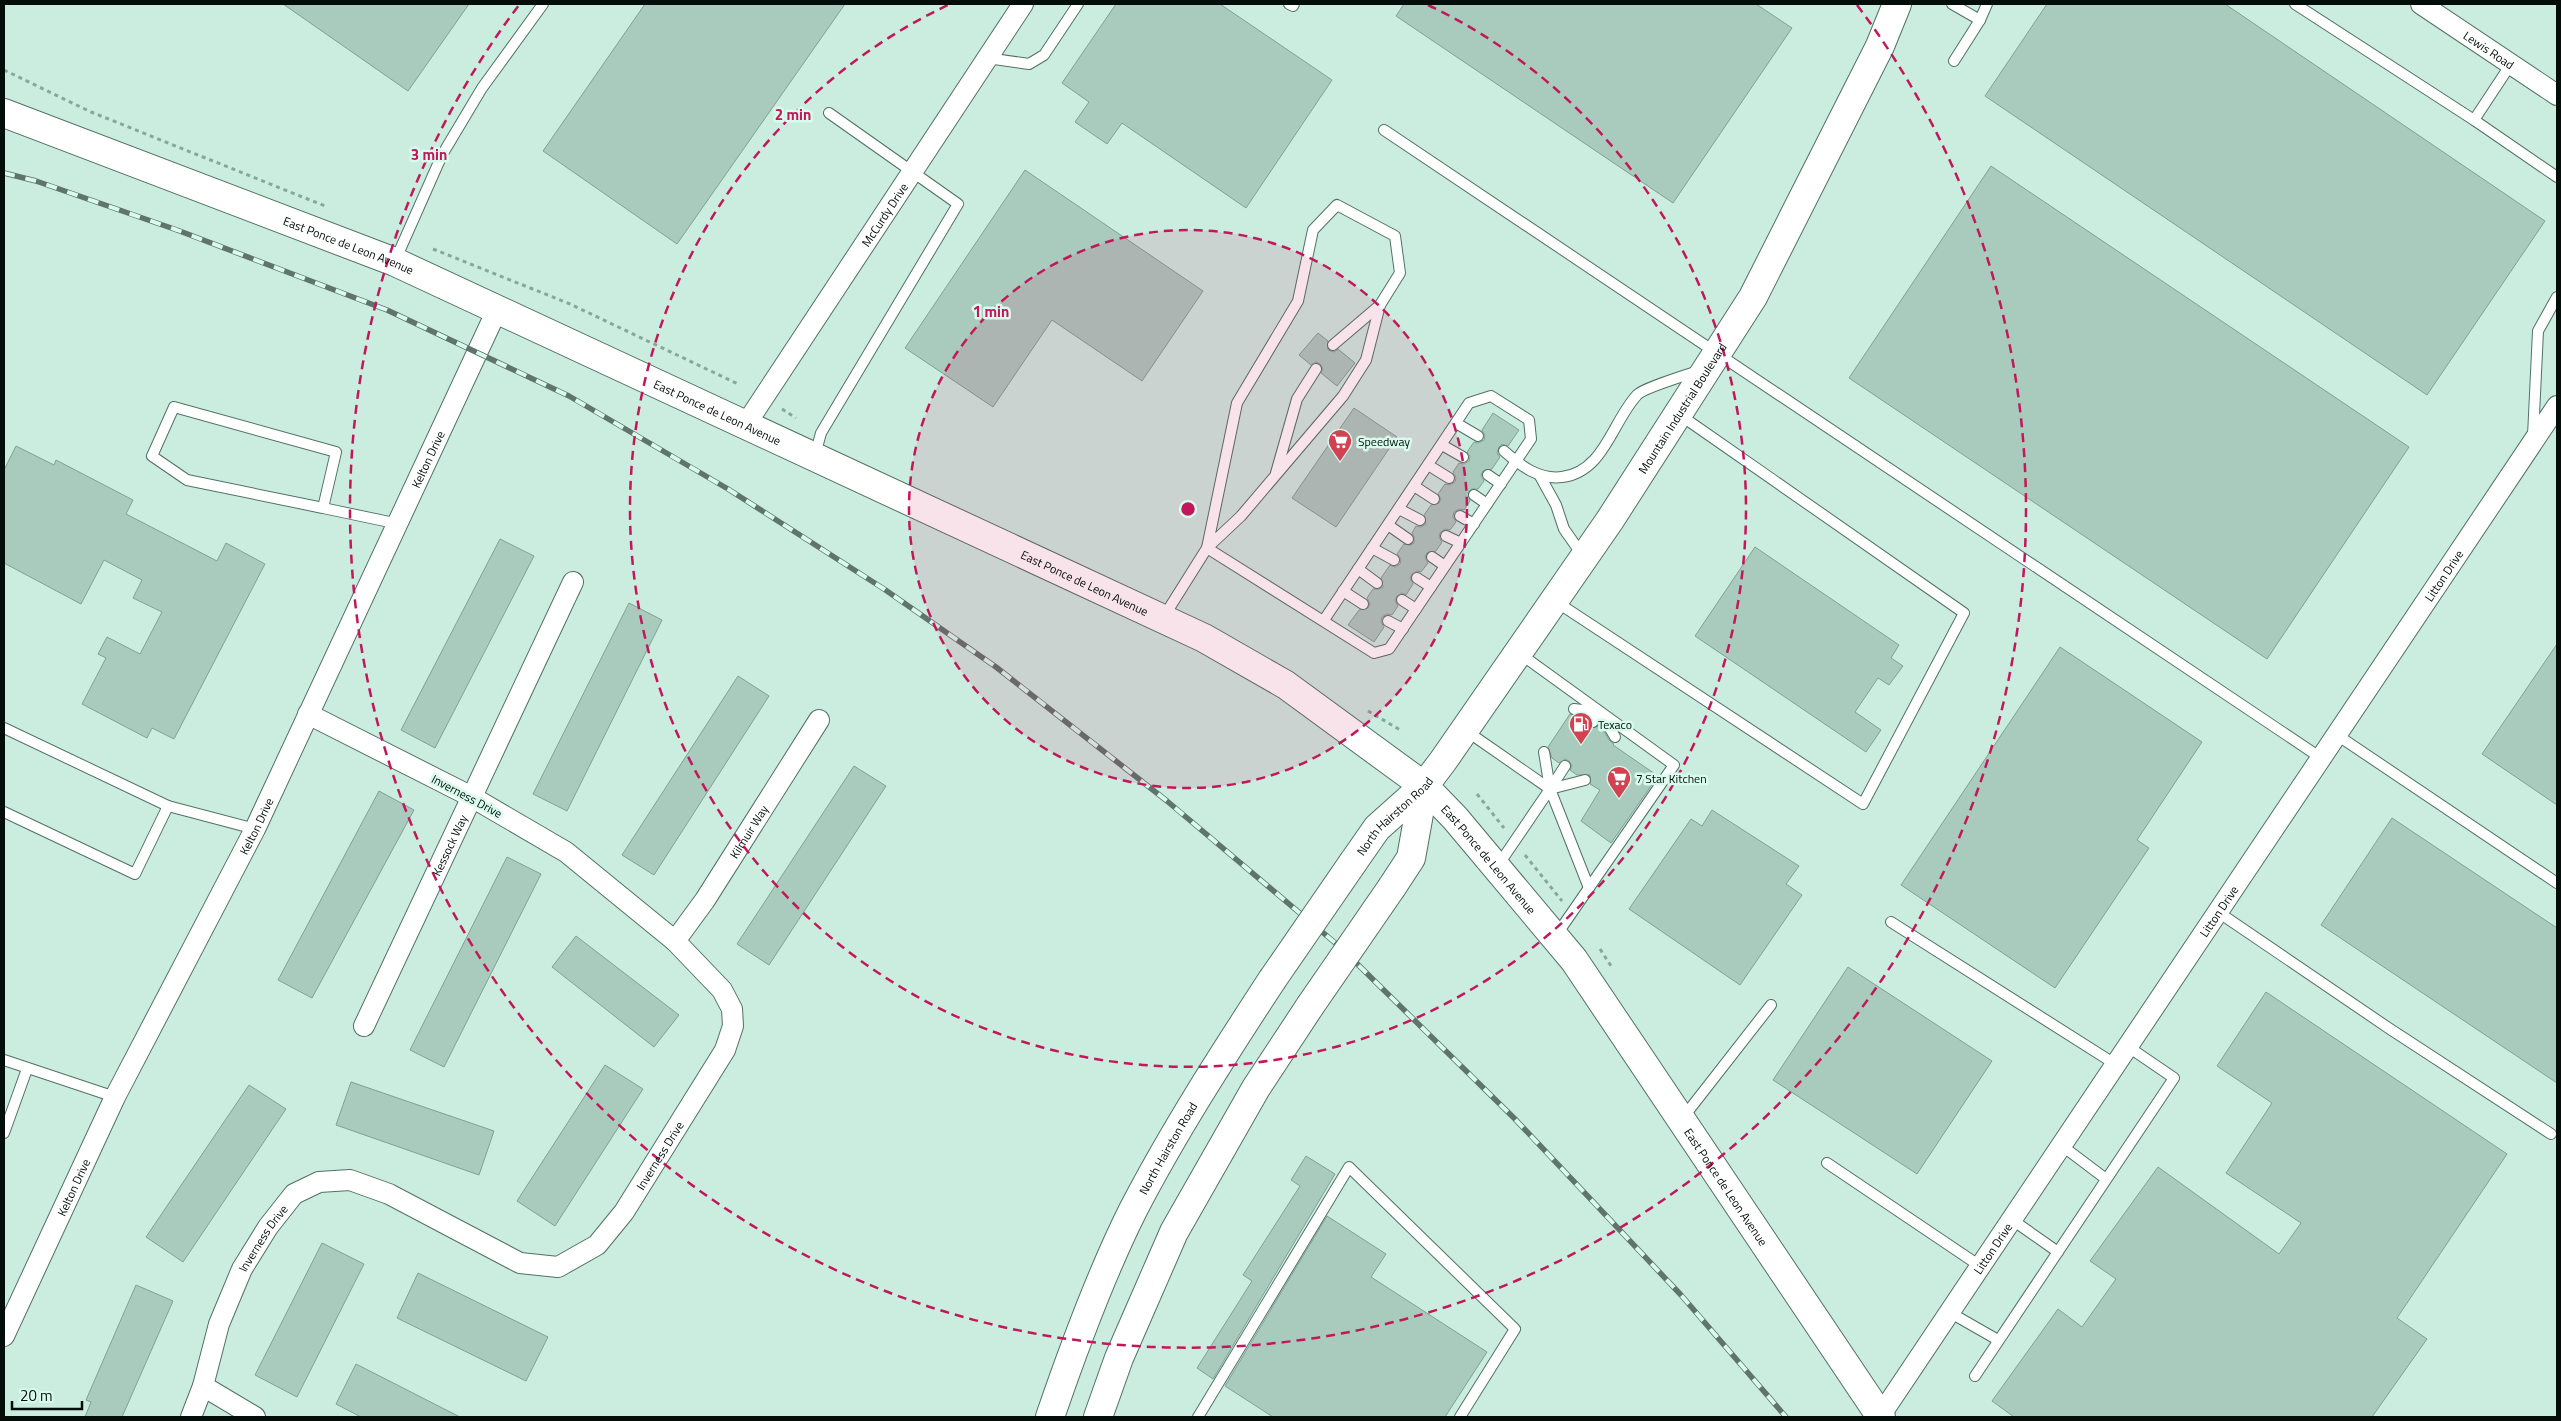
<svg xmlns="http://www.w3.org/2000/svg" width="2561" height="1421" font-family="'Titillium Web',sans-serif">
	<style>
		.building { fill: #a9cbbe; stroke: #80a094 }
		.lines { fill: none; stroke-linecap: round; stroke-linejoin: round }
		.lane-casing { stroke: #527166; stroke-width: 12 }
		.street-casing { stroke: #527166; stroke-width: 22 }
		.secondary-casing { stroke: #527166; stroke-width: 30 }
		.primary-casing { stroke: #527166; stroke-width: 30 }
		.path { stroke: #8aa59b; stroke-width: 3; stroke-dasharray: 4 4; stroke-linecap: butt }
		.lane { stroke: #fff; stroke-width: 10 }
		.street { stroke: #fff; stroke-width: 20 }
		.secondary { stroke: #fff; stroke-width: 28 }
		.primary { stroke: #fff; stroke-width: 28 }
		.rail-casing { stroke: #5f746c; stroke-width: 5.5 }
		.rail { stroke: #d8fbed; stroke-width: 4; stroke-dasharray: 11; stroke-linecap: butt }
		.primary-bridge-casing { stroke: #527166; stroke-width: 30; stroke-linecap: butt }
		.primary-bridge { stroke: #fff; stroke-width: 28 }
		.ring { fill: none; stroke: #c2185b; stroke-width: 2.5; stroke-dasharray: 9 6 }
		.labels { text-anchor: middle; dominant-baseline: central; stroke-width: 5; stroke-linejoin: round; paint-order: stroke }
		.street-label { font-size: 12px; fill: #030e0a; stroke: #d8fbed }
		.poi-label { font-size: 12px; fill: #030e0a; stroke: #d8fbed; text-anchor: start }
		.centre { fill: #c2185b; stroke: #d8fbed; stroke-width: 2.5 }
		.ring-label { font-size: 15px; text-anchor: middle; font-weight: bold; fill: #c2185b; stroke: #d8fbed; stroke-width: 5; stroke-linejoin: round; paint-order: stroke }
	</style>
	<rect width="100%" height="100%" fill="#cbede0"/>
	<g class="building">
		<polygon points="283,4 469,4 408,91"/>
		<polygon points="645,4 845,4 677,244 543,151"/>
		<polygon points="1116,4 1220,4 1332,80 1246,208 1122,123 1107,144 1075,122 1089,102 1062,83"/>
		<polygon points="1404,4 1756,4 1792,28 1673,203 1396,16"/>
		<polygon points="2047,4 2225,4 2545,221 2427,395 1985,96"/>
		<polygon points="1991,166 2409,447 2267,659 1849,378"/>
		<polygon points="1025,170 1203,291 1142,381 1052,320 993,407 905,348"/>
		<polygon points="1318,333 1328,341 1328,350 1334,352 1338,349 1355,363 1337,386 1321,373 1323,369 1320,364 1316,362 1311,365 1299,355"/>
		<polygon points="1354,408 1397,437 1336,527 1292,498"/>
		<polygon points="1493,413 1519,430 1508,446 1502,444 1499,447 1497,453 1500,457 1492,469 1483,471 1481,475 1484,481 1478,489 1472,489 1468,492 1470,501 1464,510 1459,509 1454,512 1453,517 1456,522 1450,530 1445,529 1440,533 1439,537 1442,542 1436,551 1427,553 1425,557 1428,563 1421,572 1417,571 1412,574 1410,578 1413,584 1406,595 1402,593 1397,596 1395,600 1398,606 1392,615 1387,614 1382,617 1381,622 1384,627 1374,642 1348,625 1359,610 1368,608 1370,604 1367,598 1373,589 1379,589 1383,587 1381,578 1390,565 1395,567 1400,564 1401,559 1397,554 1404,544 1410,545 1414,543 1414,537 1412,533 1416,526 1421,527 1426,524 1424,515 1431,505 1439,503 1441,499 1438,494 1445,484 1449,485 1455,482 1456,478 1453,472 1459,463 1464,464 1469,461 1470,456 1467,452 1474,442 1478,443 1484,440 1485,436 1482,430"/>
		<polygon points="16,446 54,465 56,460 133,500 126,514 217,561 226,543 265,564 174,739 152,728 147,738 82,704 106,658 98,654 107,637 140,654 162,612 133,598 142,580 104,560 81,604 4,563 4,470"/>
		<polygon points="500,539 534,556 435,748 401,730"/>
		<polygon points="1755,547 1899,645 1891,658 1903,666 1889,685 1878,678 1855,712 1881,730 1866,752 1695,636"/>
		<polygon points="629,603 662,620 567,811 533,794"/>
		<polygon points="2557,644 2557,805 2482,754"/>
		<polygon points="2060,647 2202,742 2137,840 2149,848 2055,988 1901,885"/>
		<polygon points="738,676 769,696 654,875 622,855"/>
		<polygon points="1570,714 1586,717 1589,728 1599,726 1602,728 1609,740 1614,744 1613,745 1658,776 1611,843 1581,821 1600,790 1590,784 1590,775 1577,775 1570,770 1572,766 1569,761 1565,759 1559,763 1552,758 1548,747"/>
		<polygon points="854,766 886,786 769,965 737,944"/>
		<polygon points="379,791 414,810 312,998 278,980"/>
		<polygon points="1712,810 1799,866 1786,884 1802,895 1740,985 1629,909 1691,819 1702,826"/>
		<polygon points="2392,818 2557,928 2557,1083 2321,925"/>
		<polygon points="507,857 541,874 444,1067 410,1050"/>
		<polygon points="576,936 679,1015 654,1047 552,967"/>
		<polygon points="1848,967 1992,1061 1917,1174 1773,1080"/>
		<polygon points="2266,992 2507,1154 2397,1318 2427,1339 2372,1417 2014,1417 1992,1401 2058,1309 2082,1327 2116,1279 2090,1261 2158,1167 2279,1254 2301,1223 2226,1173 2272,1103 2217,1066"/>
		<polygon points="605,1065 643,1089 555,1226 517,1201"/>
		<polygon points="351,1082 494,1131 479,1175 336,1125"/>
		<polygon points="249,1085 286,1109 183,1262 146,1237"/>
		<polygon points="1306,1156 1335,1174 1213,1379 1197,1368 1252,1281 1243,1275 1300,1186 1291,1180"/>
		<polygon points="1327,1216 1386,1254 1371,1277 1487,1352 1445,1417 1273,1417 1225,1386"/>
		<polygon points="322,1243 364,1264 297,1397 255,1375"/>
		<polygon points="418,1273 548,1337 526,1381 397,1318"/>
		<polygon points="136,1285 173,1301 122,1417 85,1417 91,1402 86,1400"/>
		<polygon points="356,1364 460,1417 361,1417 336,1404"/>
	</g>
	<g class="lines">
		<g class="lane-casing">
			<g id="lane">
				<polyline points="1289,4 1293,6 1294,4"/>
				<polyline points="1952,4 1980,20"/>
				<polyline points="2295,4 2474,120 2511,64"/>
				<polyline points="987,58 1029,64 1044,55 1078,4"/>
				<polyline points="1954,61 1980,20 1987,4"/>
				<polyline points="2474,120 2557,177"/>
				<polyline points="1384,130 2321,758"/>
				<polygon points="1337,205 1395,236 1400,273 1380,305 1366,360 1343,396 1241,516 1207,548 1237,403 1298,301 1313,230"/>
				<polyline points="395,261 442,155 482,88 543,4"/>
				<polyline points="1333,345 1380,305"/>
				<polyline points="1456,423 1478,436"/>
				<polyline points="2533,436 2538,331 2557,297"/>
				<polyline points="1442,445 1463,457"/>
				<path d="M 1504,451 C 1521,466 1539,480 1562,477 C 1604,472 1612,422 1637,395 C 1643,388 1687,375 1698,371"/>
				<polyline points="815,455 821,433 958,204 829,113"/>
				<polyline points="1428,465 1449,478"/>
				<polyline points="1276,473 1297,399 1316,369"/>
				<polyline points="1488,475 1501,484"/>
				<polyline points="1540,476 1556,505 1564,529 1583,556"/>
				<polyline points="1414,486 1434,499"/>
				<polyline points="1474,495 1487,504"/>
				<polyline points="323,508 187,480 152,456 174,407 336,452 323,508 399,524"/>
				<polyline points="1399,509 1420,520"/>
				<polyline points="1460,516 1474,524"/>
				<polyline points="1388,525 1408,539"/>
				<polyline points="1446,536 1461,543"/>
				<polyline points="1372,548 1394,560"/>
				<polyline points="1432,557 1445,566"/>
				<polyline points="1358,569 1377,583"/>
				<polyline points="1417,578 1431,587"/>
				<polyline points="1343,591 1363,604"/>
				<polyline points="1402,600 1416,609"/>
				<polyline points="1555,601 1863,804 1964,613 1680,415"/>
				<polyline points="1163,618 1207,548 1374,653 1389,649 1531,439 1529,420 1491,396 1469,403 1324,620"/>
				<polyline points="1388,621 1403,629"/>
				<polyline points="1519,653 1674,765 1555,937"/>
				<polyline points="1574,709 1599,712"/>
				<polyline points="1602,715 1615,737"/>
				<polyline points="1593,722 1600,712"/>
				<polyline points="4,728 168,806"/>
				<polyline points="1465,730 1550,789 1497,867"/>
				<polyline points="2337,735 2557,883"/>
				<polyline points="1544,752 1550,789 1589,888"/>
				<polyline points="1550,789 1585,780"/>
				<polyline points="1550,789 1565,766"/>
				<polyline points="4,812 135,874 168,806 255,829"/>
				<polyline points="2218,912 2390,1029 2551,1134"/>
				<polyline points="1891,922 2115,1064"/>
				<polyline points="4,1060 115,1097"/>
				<polyline points="1682,1119 1771,1005"/>
				<polyline points="4,1133 27,1069"/>
				<polyline points="2061,1145 2106,1179"/>
				<polyline points="1827,1163 1980,1266"/>
				<polyline points="2011,1219 2058,1252"/>
				<polyline points="1949,1312 1998,1340"/>
				<polyline points="1975,1376 2174,1078 2127,1046"/>
				<polyline points="1198,1417 1349,1167 1515,1329 1460,1417"/>
			</g>
		</g>
		<g class="street-casing">
			<g id="street">
				<path id="s1" d="M 2421,4 L 2557,95"/>
				<path id="s2" d="M 746,424 L 1023,4"/>
				<path id="s3" d="M 675,941 L 705,900 L 819,720"/>
				<path id="s4" d="M 364,1026 L 573,582"/>
				<path id="s5" d="M 4,1336 L 115,1097 L 255,829 L 497,310"/>
				<polyline points="203,1386 255,1417"/>
				<path id="s6" d="M 1880,1416 L 2557,406"/>
				<path id="s7" d="M 191,1417 L 203,1386 L 219,1324 L 242,1269 L 268,1227 L 294,1194 L 319,1182 L 350,1180 L 389,1194 L 520,1263 L 558,1267 L 597,1245 L 624,1212 L 725,1050 L 733,1026 L 732,1009 L 722,990 L 675,941 L 566,852 L 470,796 L 308,714"/>
			</g>
		</g>
		<g class="secondary-casing">
			<g id="secondary">
				<path id="s8" d="M 4,113 L 395,262 L 1204,638 L 1286,685 L 1424,786 L 1455,818 L 1574,960 L 1881,1417"/>
			</g>
		</g>
		<g class="primary-casing">
			<g id="primary">
				<path id="s9" d="M 1354,861 L 1377,828 L 1424,786 L 1443,761 L 1610,520 L 1753,297 L 1880,46 L 1897,4"/>
				<polyline points="1392,887 1411,858 1424,786"/>
				<path id="s10" d="M 1050,1417 C 1074,1347 1100,1276 1133,1210 C 1174,1131 1223,1055 1272,980"/>
				<polyline points="1098,1417 1119,1358 1174,1232 1256,1088 1310,1006"/>
			</g>
		</g>
		<g class="path">
			<polyline points="4,70 91,112 325,206"/>
			<polyline points="433,249 570,304 738,384"/>
			<polyline points="782,409 796,418"/>
			<polyline points="1368,711 1402,731"/>
			<polyline points="1477,794 1504,828"/>
			<polyline points="1525,855 1562,901"/>
			<polyline points="1600,949 1613,969"/>
		</g>
		<use href="#lane" class="lane"/>
		<use href="#street" class="street"/>
		<use href="#secondary" class="secondary"/>
		<use href="#primary" class="primary"/>
		<g class="rail-casing">
			<polyline id="rail" points="4,173 36,181 177,230 387,310 569,396 728,489 884,589 996,667 1167,801 1340,947 1515,1119 1681,1295 1786,1417"/>
		</g>
		<use href="#rail" class="rail"/>
		<g class="primary-bridge-casing">
			<g id="primary-bridge">
				<polyline points="1272,980 1354,861"/>
				<polyline points="1310,1006 1392,887"/>
			</g>
		</g>
		<use href="#primary-bridge" class="primary-bridge"/>
	</g>
	<circle cx="1188" cy="509" r="279" fill="#c2185b" fill-opacity=".12"/>
	<g class="ring">
		<circle cx="1188" cy="509" r="279"/>
		<path d="M1428 5A558 558 0 1 1 948 5"/>
		<path d="M1857 5A838 838 0 1 1 519 5"/>
	</g>
	<defs>
		<g id="supermarket-pin" transform="scale(1.25)"><path d="M0 17L-7.5 6A9.5 9.5 0 1 1 7.5 6Z" fill="#d24253" stroke="#d8fbed"/><path d="M-6-5.5h2.5l.6 2H6L4.5 2H-2.5L-4.4-4H-6ZM-1.5 3.2a1.3 1.3 0 1 0 .1 0ZM3 3.2a1.3 1.3 0 1 0 .1 0Z" fill="#fff"/></g>
		<g id="fuel-pin" transform="scale(1.25)"><path d="M0 17L-7.5 6A9.5 9.5 0 1 1 7.5 6Z" fill="#d24253" stroke="#d8fbed"/><path d="M-5.5-6h7V0h2V4h1.3V-2.5L3-4.5l.8-.8L6-3V5H2.5V1h-1V6h-7ZM-4.2-4.7v3.2H.2V-4.7Z" fill="#fff"/></g>
	</defs>
	<g fill-rule="evenodd">
		<use href="#supermarket-pin" x="1340" y="441"/>
		<use href="#fuel-pin" x="1581" y="724"/>
		<use href="#supermarket-pin" x="1619" y="778"/>
	</g>
	<g class="labels">
		<g class="street-label">
			<text stroke="none"><textPath href="#s1" startOffset="82">Lewis Road</textPath></text>
			<text stroke="none"><textPath href="#s2" startOffset="251">McCurdy Drive</textPath></text>
			<text stroke="none"><textPath href="#s8" startOffset="369">East Ponce de Leon Avenue</textPath></text>
			<text stroke="none"><textPath href="#s9" startOffset="561">Mountain Industrial Boulevard</textPath></text>
			<text stroke="none"><textPath href="#s8" startOffset="774">East Ponce de Leon Avenue</textPath></text>
			<text stroke="none"><textPath href="#s5" startOffset="974">Kelton Drive</textPath></text>
			<text stroke="none"><textPath href="#s6" startOffset="1012">Litton Drive</textPath></text>
			<text stroke="none"><textPath href="#s8" startOffset="1179">East Ponce de Leon Avenue</textPath></text>
			<text transform="translate(467 796) rotate(28)">Inverness Drive</text>
			<text stroke="none"><textPath href="#s5" startOffset="569">Kelton Drive</textPath></text>
			<text stroke="none"><textPath href="#s9" startOffset="61">North Hairston Road</textPath></text>
			<text stroke="none"><textPath href="#s3" startOffset="132">Kilmuir Way</textPath></text>
			<text stroke="none"><textPath href="#s4" startOffset="200">Kessock Way</textPath></text>
			<text stroke="none"><textPath href="#s8" startOffset="1674">East Ponce de Leon Avenue</textPath></text>
			<text stroke="none"><textPath href="#s6" startOffset="608">Litton Drive</textPath></text>
			<text stroke="none"><textPath href="#s10" startOffset="294">North Hairston Road</textPath></text>
			<text stroke="none"><textPath href="#s7" startOffset="689">Inverness Drive</textPath></text>
			<text stroke="none"><textPath href="#s8" startOffset="2079">East Ponce de Leon Avenue</textPath></text>
			<text stroke="none"><textPath href="#s5" startOffset="164">Kelton Drive</textPath></text>
			<text stroke="none"><textPath href="#s7" startOffset="194">Inverness Drive</textPath></text>
			<text stroke="none"><textPath href="#s6" startOffset="202">Litton Drive</textPath></text>
		</g>
		<g class="poi-label">
			<text x="1358" y="441">Speedway</text>
			<text x="1598" y="724">Texaco</text>
			<text x="1636" y="778">7 Star Kitchen</text>
		</g>
	</g>
	<circle cx="1188" cy="509" r="8" class="centre"/>
	<g class="ring-label">
		<text x="793" y="120">2 min</text>
		<text x="429" y="160">3 min</text>
		<text x="991" y="317">1 min</text>
	</g>
	<rect width="2561" height="1421" fill="none" stroke="#030e0a" stroke-width="10"/>
	<path d="M12 1401v8h70v-8" fill="none" stroke="#030e0a" stroke-width="2.5"/>
	<text x="20" y="1401" font-size="15" fill="#030e0a" stroke="#d8fbed" stroke-width="4" paint-order="stroke">20 m</text>
</svg>
